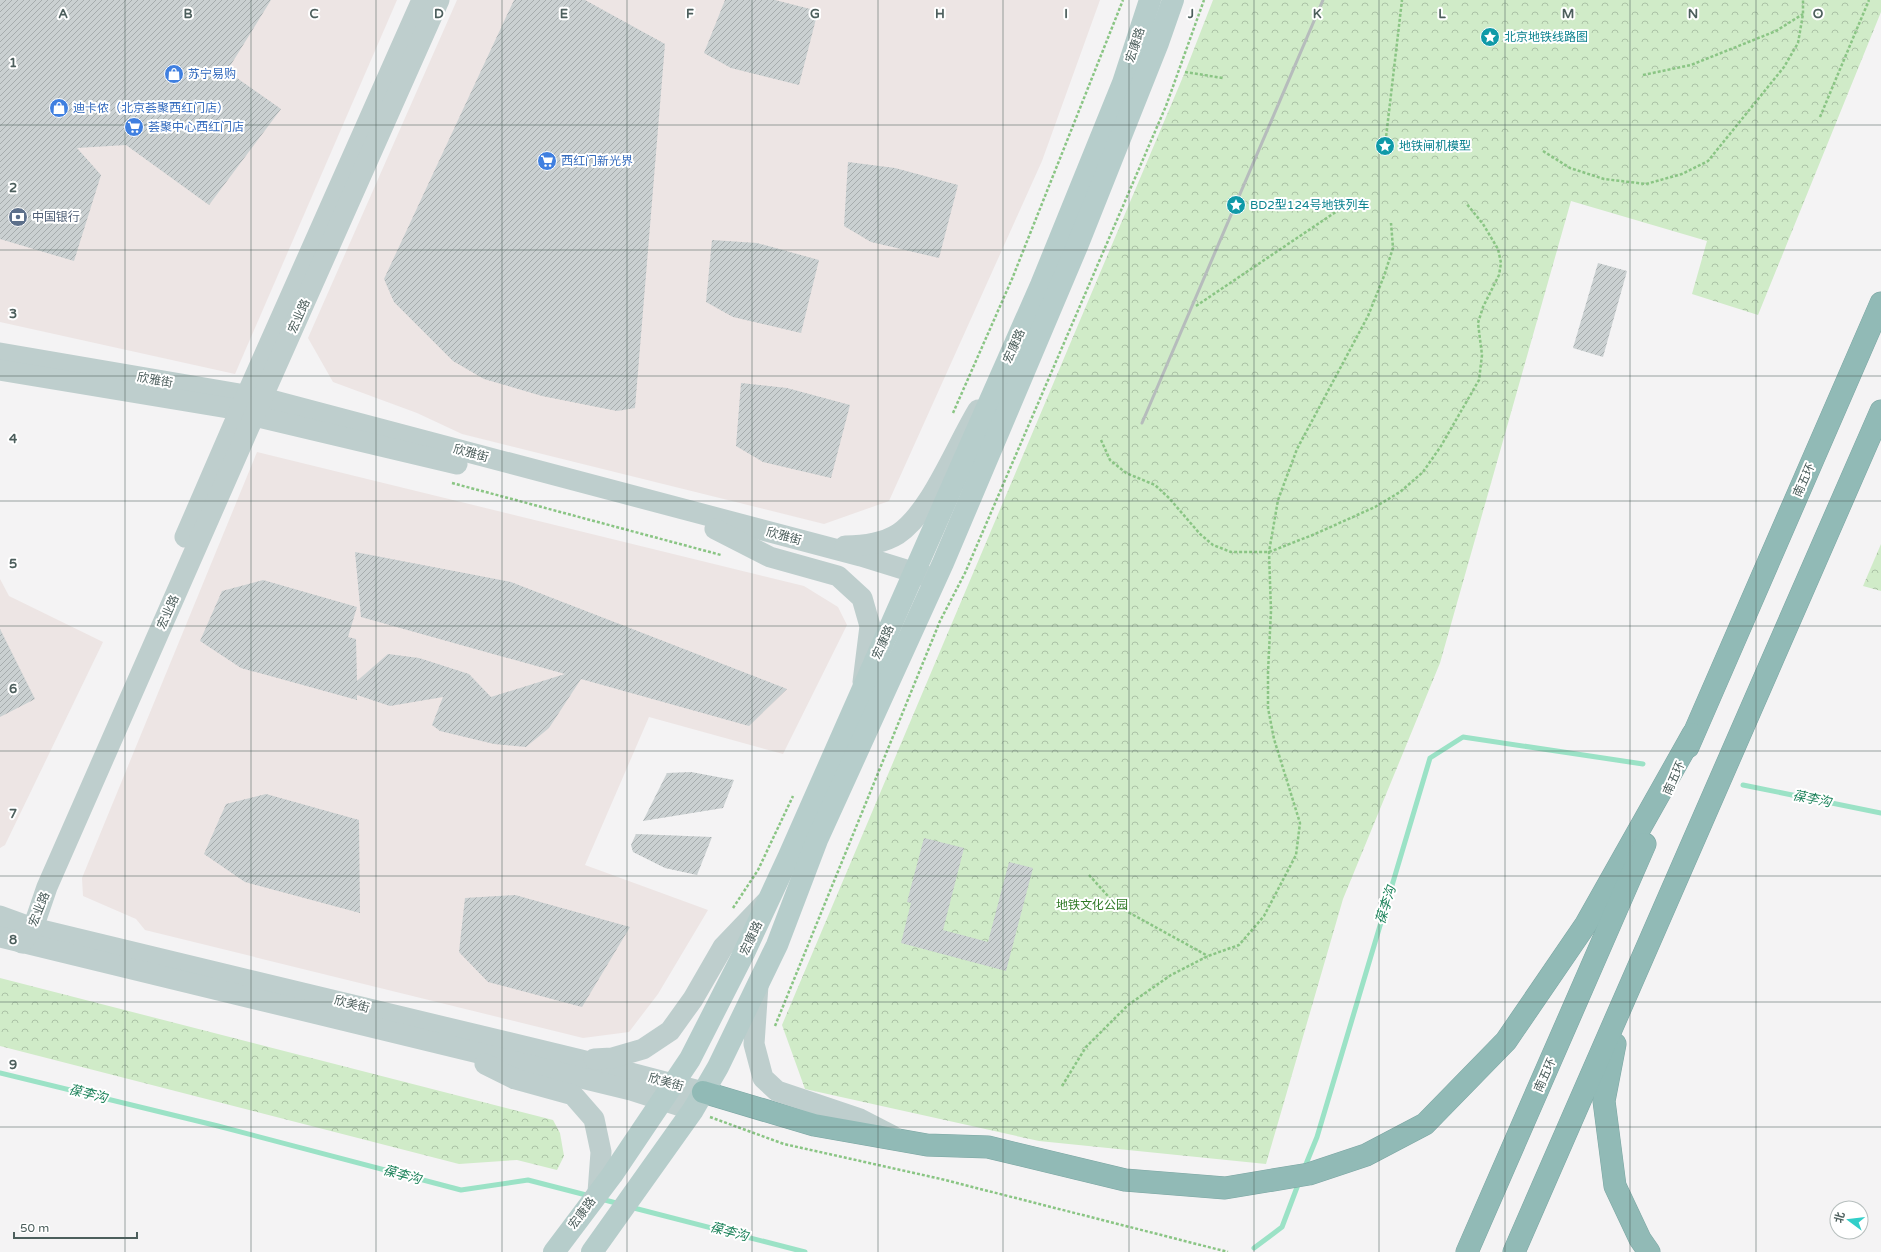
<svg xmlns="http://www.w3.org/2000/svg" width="1881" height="1252" font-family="'Varela Round','Noto Sans SC',sans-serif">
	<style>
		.commercial { fill: #ede5e4 }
		.forest { fill: url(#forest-crowns) }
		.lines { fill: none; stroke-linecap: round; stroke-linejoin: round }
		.stream { stroke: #9be2c6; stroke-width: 5 }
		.building { fill: url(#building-hatch) }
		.highway-casing { stroke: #7ca6a3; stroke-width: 23 }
		.path { stroke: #8ac584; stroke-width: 2.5; stroke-dasharray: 3 2; stroke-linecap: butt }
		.secondary { stroke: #bececd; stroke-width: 21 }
		.primary { stroke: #b6cdcb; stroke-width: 22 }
		.highway { stroke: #91bab6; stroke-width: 22 }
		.rail { stroke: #b6bcbc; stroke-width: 3 }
		.grid { fill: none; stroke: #4c5e5c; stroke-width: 1; stroke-opacity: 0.55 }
		.labels { text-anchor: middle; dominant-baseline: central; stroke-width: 4; stroke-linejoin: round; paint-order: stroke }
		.culture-label { font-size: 12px; fill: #0d838f; stroke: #fff; text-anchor: start }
		.street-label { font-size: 12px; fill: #4c5e5c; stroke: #fff }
		.shop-label { font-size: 12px; fill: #366cbe; stroke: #fff; text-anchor: start }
		.service-label { font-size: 12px; fill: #4e5e75; stroke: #fff; text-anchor: start }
		.park-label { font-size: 12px; fill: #2d7824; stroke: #fff }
		.water-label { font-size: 13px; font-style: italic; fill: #1c825a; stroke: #fff }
		.grid-label { font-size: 13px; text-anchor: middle; font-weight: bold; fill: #4c5e5c; stroke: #fff; stroke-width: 4; stroke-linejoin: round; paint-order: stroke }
	</style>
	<defs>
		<pattern id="forest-crowns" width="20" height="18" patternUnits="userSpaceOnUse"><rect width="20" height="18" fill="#d0ebc8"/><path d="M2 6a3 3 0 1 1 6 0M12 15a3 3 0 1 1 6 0" fill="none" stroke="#abc2a6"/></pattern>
		<pattern id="building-hatch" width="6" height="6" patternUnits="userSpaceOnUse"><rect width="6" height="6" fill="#cad0d1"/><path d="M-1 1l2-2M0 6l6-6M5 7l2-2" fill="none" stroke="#a6acad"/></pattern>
	</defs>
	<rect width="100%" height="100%" fill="#f4f3f4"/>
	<g class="commercial">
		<polygon points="0,0 397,0 235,374 0,322"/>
		<polygon points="457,0 1100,0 1042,161 889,501 824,524 462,434 417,413 333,382 308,338"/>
		<polygon points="257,452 804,586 838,607 847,625 783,754 649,717 585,865 708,910 658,994 629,1032 583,1038 145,930 136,919 83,896 82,878"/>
		<polygon points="0,579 9,596 103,642 5,845 0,848"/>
	</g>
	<g class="forest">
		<polygon points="1213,0 1881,0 1881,12 1758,315 1692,294 1707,241 1571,201 1440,663 1343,899 1266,1164 1039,1141 805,1089 782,1025 1185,72"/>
		<polygon points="1881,544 1881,591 1863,586"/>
		<polygon points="0,978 553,1120 560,1133 564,1156 557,1170 517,1160 459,1164 0,1046"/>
	</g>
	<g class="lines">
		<g class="stream">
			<polyline points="1743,785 1881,813"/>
			<polyline points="0,1073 218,1126 461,1190 528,1180 590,1196"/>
			<polyline points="1304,1169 1317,1137 1430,758 1463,737 1643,764"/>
			<polyline points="601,1199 620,1204"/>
			<polyline points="630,1207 805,1252"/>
			<polyline points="1254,1248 1282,1227 1299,1182"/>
		</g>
	</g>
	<g class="building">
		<polygon points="0,0 271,0 227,71 281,109 209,205 126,145 77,148 101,175 74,261 0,239"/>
		<polygon points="514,0 585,0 665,44 635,408 617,411 542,396 484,379 453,361 394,302 384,279"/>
		<polygon points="725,0 775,0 818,11 799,85 731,68 704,53"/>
		<polygon points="848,162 895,168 958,185 939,258 871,242 844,226"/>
		<polygon points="712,240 757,243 819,260 801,333 733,317 706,302"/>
		<polygon points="1598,263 1627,271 1603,357 1573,348"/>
		<polygon points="741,383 787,388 850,405 831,478 763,462 736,446"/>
		<polygon points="355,552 511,582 787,689 749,726 581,679 549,728 526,747 494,744 440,731 432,725 443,697 390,706 357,695 357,700 241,668 200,641 222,591 263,580 357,607 348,637 356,639 357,681 388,654 419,658 469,674 491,697 565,674 361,617"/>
		<polygon points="0,629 35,699 0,717"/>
		<polygon points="691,772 734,780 723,808 643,821 667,773"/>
		<polygon points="266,794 359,820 360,913 245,882 204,854 226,804"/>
		<polygon points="636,834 712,837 697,875 665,868 633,852 631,845"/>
		<polygon points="924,838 964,848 943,930 988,942 1009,862 1033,868 1006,971 901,943 911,903 907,902"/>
		<polygon points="515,895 630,927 582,1007 488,982 459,952 465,898"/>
	</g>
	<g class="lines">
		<g class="highway-casing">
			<g id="highway">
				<polyline points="1688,747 1881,303"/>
				<polyline points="1615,1044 1604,1101 1615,1186 1640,1239 1649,1252"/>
				<polyline points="703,1092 814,1125 927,1145 988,1147 1125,1180 1225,1188 1309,1174 1366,1155 1425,1124 1506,1041 1586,924 1693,734"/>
				<polyline points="1467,1252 1645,844"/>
				<polyline points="1514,1252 1881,411"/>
			</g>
		</g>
		<g class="path">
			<polyline points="1185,72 1223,78"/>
			<polyline points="1643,75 1691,65 1776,31 1803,14"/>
			<polyline points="1820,117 1869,0"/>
			<polyline points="1385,146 1402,0"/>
			<polyline points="1543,151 1570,168 1604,179 1646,184 1682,174 1708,161 1784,67 1798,43 1803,14 1803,0"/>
			<polyline points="1196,306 1349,203"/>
			<polyline points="953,413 1012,279 1123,0"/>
			<polyline points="1101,440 1110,460 1126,473 1155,485 1169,498 1200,534 1213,545 1231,552 1269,552 1315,534 1375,507 1400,492 1423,472 1441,446 1479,380 1482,355 1478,323 1483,307 1499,275 1501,263 1498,249 1483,224 1466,203"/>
			<polyline points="452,483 721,555"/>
			<polyline points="1089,875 1117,906 1208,956"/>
			<polyline points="733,908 758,870 793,796"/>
			<polyline points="775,1026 940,621 965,573 1166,106 1204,0"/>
			<polyline points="1062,1086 1086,1047 1128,1005 1171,975 1208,956 1239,945 1264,916 1296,855 1300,823 1274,739 1268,708 1268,672 1271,611 1269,552 1278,500 1297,449 1368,316 1384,276 1393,248 1391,223"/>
			<polyline points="710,1117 784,1144 941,1179 1228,1252"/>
		</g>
		<g class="secondary">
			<polyline points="0,353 263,398 861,556 932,578"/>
			<polyline points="0,370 240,410 254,416 457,464"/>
			<polyline points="715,529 770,557 838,576 862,598 870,626 863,682"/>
			<polyline points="185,537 240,410 422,0"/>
			<path d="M 845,546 C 862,546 882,544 898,534 C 931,512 956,446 978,410"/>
			<polyline points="0,916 33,928 581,1060 703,1092"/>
			<polyline points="0,937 631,1090 693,1110"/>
			<polyline points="22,943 33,928 47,887 254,416 439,0"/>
			<polyline points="758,985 754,1044 763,1078 777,1091 860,1119 893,1136"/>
			<polyline points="594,1059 612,1058 643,1049 670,1031 693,999 723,947 766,902"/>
			<polyline points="485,1064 515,1079 573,1095 594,1119 601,1152 598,1192"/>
		</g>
		<g class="primary">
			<polyline points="554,1252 612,1175 690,1059 744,953 789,856 1041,285 1123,83 1150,0"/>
			<polyline points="592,1252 693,1110 718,1067 777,945 817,840 943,563 1078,244 1158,43 1173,0"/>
		</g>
		<use href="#highway" class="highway"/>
		<polyline class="rail" points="1142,423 1323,0"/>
	</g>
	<path class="grid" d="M 125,0 L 125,1252M 251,0 L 251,1252M 376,0 L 376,1252M 502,0 L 502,1252M 627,0 L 627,1252M 752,0 L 752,1252M 878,0 L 878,1252M 1003,0 L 1003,1252M 1129,0 L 1129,1252M 1254,0 L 1254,1252M 1379,0 L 1379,1252M 1505,0 L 1505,1252M 1630,0 L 1630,1252M 1756,0 L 1756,1252M 0,125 L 1881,125M 0,250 L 1881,250M 0,376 L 1881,376M 0,501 L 1881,501M 0,626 L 1881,626M 0,751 L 1881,751M 0,876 L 1881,876M 0,1002 L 1881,1002M 0,1127 L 1881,1127"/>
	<defs>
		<g id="sight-disc" transform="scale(1)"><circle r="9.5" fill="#0f9aa8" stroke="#fff"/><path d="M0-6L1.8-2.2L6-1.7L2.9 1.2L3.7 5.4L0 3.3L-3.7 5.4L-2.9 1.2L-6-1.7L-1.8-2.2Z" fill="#fff"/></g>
		<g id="shop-disc" transform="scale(1)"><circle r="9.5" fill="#3f7fe0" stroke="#fff"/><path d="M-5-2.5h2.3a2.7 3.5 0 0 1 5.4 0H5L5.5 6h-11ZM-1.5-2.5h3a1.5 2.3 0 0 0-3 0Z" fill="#fff"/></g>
		<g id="supermarket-disc" transform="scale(1)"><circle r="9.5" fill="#3f7fe0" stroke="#fff"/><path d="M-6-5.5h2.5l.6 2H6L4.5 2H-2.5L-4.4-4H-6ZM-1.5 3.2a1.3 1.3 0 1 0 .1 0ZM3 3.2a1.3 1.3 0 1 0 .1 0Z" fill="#fff"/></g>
		<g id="bank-disc" transform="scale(1)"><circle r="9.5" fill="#5c6f8a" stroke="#fff"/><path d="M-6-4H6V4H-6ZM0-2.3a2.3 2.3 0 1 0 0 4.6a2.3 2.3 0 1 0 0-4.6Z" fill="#fff"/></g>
	</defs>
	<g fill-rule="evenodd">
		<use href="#sight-disc" x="1490" y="37"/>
		<use href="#shop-disc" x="174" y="74"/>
		<use href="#shop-disc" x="59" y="108"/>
		<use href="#supermarket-disc" x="134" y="127"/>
		<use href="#sight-disc" x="1385" y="146"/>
		<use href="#supermarket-disc" x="547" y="161"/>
		<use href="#sight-disc" x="1236" y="205"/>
		<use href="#bank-disc" x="18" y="217"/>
	</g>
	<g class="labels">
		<g class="culture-label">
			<text x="1504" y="37">北京地铁线路图</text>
			<text x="1399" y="146">地铁闸机模型</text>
			<text x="1250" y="205">BD2型124号地铁列车</text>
		</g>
		<g class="street-label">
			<text transform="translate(1135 45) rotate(-72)">宏康路</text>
			<text transform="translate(299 316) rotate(-66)">宏业路</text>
			<text transform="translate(1014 346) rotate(-66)">宏康路</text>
			<text transform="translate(155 380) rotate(10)">欣雅街</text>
			<text transform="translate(471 453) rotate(15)">欣雅街</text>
			<text transform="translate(1804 480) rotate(-66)">南五环</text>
			<text transform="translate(784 536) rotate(15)">欣雅街</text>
			<text transform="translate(168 612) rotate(-66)">宏业路</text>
			<text transform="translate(883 642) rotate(-66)">宏康路</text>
			<text transform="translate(1674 778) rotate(-66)">南五环</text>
			<text transform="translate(39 909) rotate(-68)">宏业路</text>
			<text transform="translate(751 938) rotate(-65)">宏康路</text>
			<text transform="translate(352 1004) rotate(14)">欣美街</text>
			<text transform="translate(1545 1075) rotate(-66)">南五环</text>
			<text transform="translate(666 1082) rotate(16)">欣美街</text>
			<text transform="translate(582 1213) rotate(-53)">宏康路</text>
		</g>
		<g class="shop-label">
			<text x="188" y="74">苏宁易购</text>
			<text x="73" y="108">迪卡侬（北京荟聚西红门店）</text>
			<text x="148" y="127">荟聚中心西红门店</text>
			<text x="561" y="161">西红门新光界</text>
		</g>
		<g class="service-label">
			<text x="32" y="217">中国银行</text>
		</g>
		<g class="park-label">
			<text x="1092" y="905">地铁文化公园</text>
		</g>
		<g class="water-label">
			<text transform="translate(1812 799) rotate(11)">葆李沟</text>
			<text transform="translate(1386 905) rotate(-73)">葆李沟</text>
			<text transform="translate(88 1094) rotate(14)">葆李沟</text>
			<text transform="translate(402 1175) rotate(15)">葆李沟</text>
			<text transform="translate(729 1232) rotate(15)">葆李沟</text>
		</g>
	</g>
	<g class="grid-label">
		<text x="63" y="18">A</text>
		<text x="188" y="18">B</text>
		<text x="314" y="18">C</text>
		<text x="439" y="18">D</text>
		<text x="564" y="18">E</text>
		<text x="690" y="18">F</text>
		<text x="815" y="18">G</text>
		<text x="940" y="18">H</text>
		<text x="1066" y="18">I</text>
		<text x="1191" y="18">J</text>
		<text x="1317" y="18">K</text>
		<text x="1442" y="18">L</text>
		<text x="1568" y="18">M</text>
		<text x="1693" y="18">N</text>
		<text x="1818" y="18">O</text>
		<text x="13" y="67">1</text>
		<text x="13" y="192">2</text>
		<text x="13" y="318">3</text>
		<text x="13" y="443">4</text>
		<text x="13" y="568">5</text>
		<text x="13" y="693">6</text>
		<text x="13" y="818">7</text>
		<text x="13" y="944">8</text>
		<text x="13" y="1069">9</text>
	</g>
	<g transform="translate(1849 1220) rotate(285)"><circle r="19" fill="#ffffff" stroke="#b7bfbe"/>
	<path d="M0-3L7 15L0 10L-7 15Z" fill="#32cfc9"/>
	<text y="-6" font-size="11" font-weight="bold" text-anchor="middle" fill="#4c5e5c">北</text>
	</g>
	<path d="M14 1232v6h123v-6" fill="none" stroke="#4c5e5c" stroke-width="2"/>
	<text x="20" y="1232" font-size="12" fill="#4c5e5c" stroke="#ffffff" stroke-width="3" paint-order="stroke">50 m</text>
</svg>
